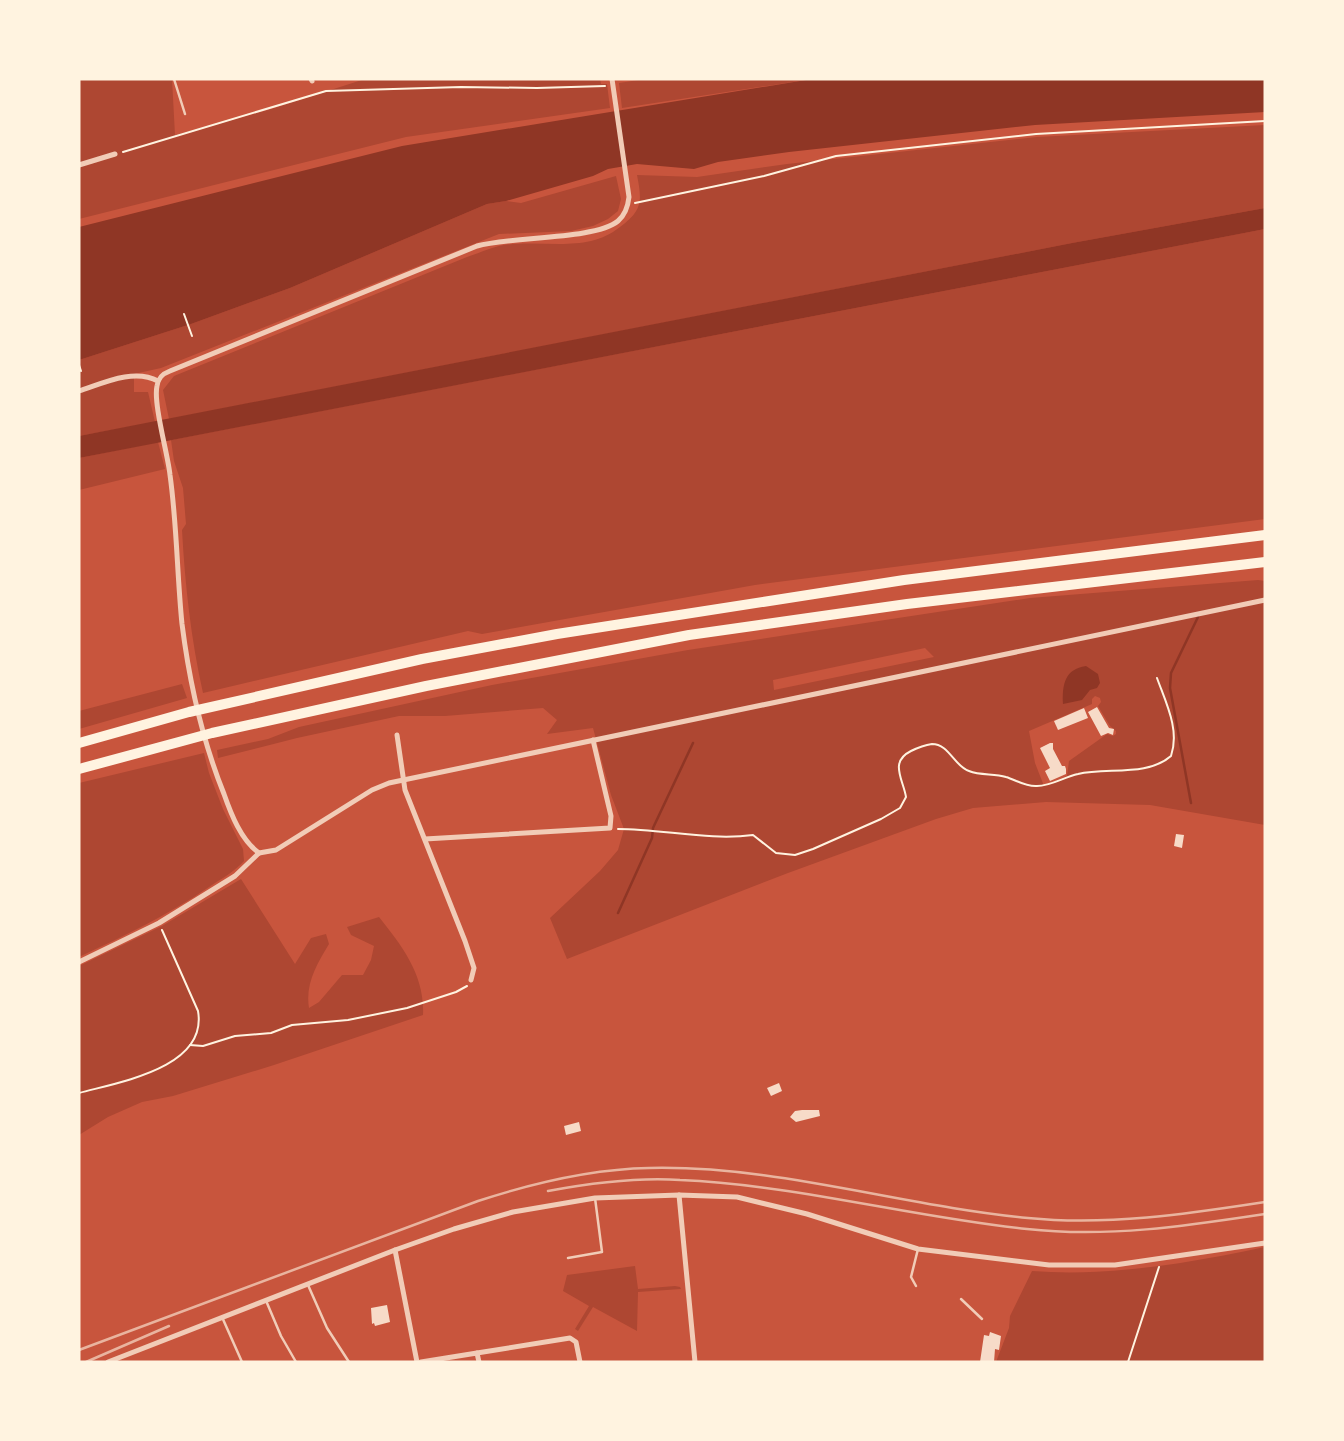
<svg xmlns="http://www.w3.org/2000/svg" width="1344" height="1441" font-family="'Archivo Narrow',sans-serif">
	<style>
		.green { fill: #ae4732; fill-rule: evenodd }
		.water { fill: #8f3625 }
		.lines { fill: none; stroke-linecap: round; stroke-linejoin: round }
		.stream { stroke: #8f3625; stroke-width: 2.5 }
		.building { fill: #f7dbc8 }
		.path { stroke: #fff3e0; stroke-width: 2 }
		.service { stroke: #f1ccb7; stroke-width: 2.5 }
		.minor { stroke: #f1ccb7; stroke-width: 5 }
		.motorway { stroke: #fff3e0; stroke-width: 10 }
		.rail { stroke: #e9b49f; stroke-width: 2.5 }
	</style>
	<rect width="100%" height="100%" fill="#c8553d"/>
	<g class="green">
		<polygon points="79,79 172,79 175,135 268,110 365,79 600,79 601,84 607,84 610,108 406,137 79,219"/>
		<polygon points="645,79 812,79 622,108 619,83"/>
		<path d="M 1265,125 L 1265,208 L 1072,243 L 169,419 L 163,390 L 174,376 L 467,257 C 479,253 492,247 504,245 C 545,239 586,254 620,227 C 643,210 642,201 637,175 L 697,177 L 787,164 L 1037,137 Z"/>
		<polygon points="616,176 621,199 618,211 608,219 593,226 571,231 499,234 161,368 134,374 134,392 148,392 155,422 79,436 79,360 191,324 290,288 487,204 506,201 521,203"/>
		<path d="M 1265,229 L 1265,519 L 755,585 L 482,634 L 468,631 L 203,693 C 191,639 185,585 182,530 L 186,524 L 183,488 L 174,461 L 171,440 Z"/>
		<polygon points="158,442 165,469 79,490 79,458"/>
		<path d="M 1258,580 L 1265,581 L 1265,825 L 1150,805 L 1046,802 L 973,808 L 936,819 L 788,873 L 567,959 L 550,918 L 600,871 L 618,850 L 624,829 L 611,795 L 593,728 L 547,734 L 557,720 L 543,708 L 445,716 L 399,716 L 297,738 L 218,758 L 217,750 L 268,739 L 299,727 L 492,685 L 688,650 L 1030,598 ZM 925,648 L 934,657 L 774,690 L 773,680 ZM 1095,696 L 1100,698 L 1101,702 L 1098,706 L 1110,726 L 1116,731 L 1116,734 L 1113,736 L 1107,734 L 1069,761 L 1067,776 L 1044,786 L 1035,763 L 1029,731 L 1092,704 L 1092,699 Z"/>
		<polygon points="182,684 187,698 79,729 79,711"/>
		<path d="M 204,753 L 209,773 L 223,809 L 243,849 L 244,861 C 234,872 221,879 209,887 C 168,915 124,936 79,957 L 79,783 Z"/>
		<path d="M 241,879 L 295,964 L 311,938 L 326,934 L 329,944 C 317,964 305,984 309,1008 L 319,1002 L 342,975 L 363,975 L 371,960 L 374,946 L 351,935 L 347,927 L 379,917 C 402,946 425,975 423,1015 L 274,1065 L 173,1096 L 142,1102 L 108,1117 L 79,1135 L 79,966 L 162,926 Z"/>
		<path d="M 1265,1247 L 1265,1362 L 996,1362 L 1009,1328 L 1010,1316 L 1032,1271 C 1110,1277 1189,1263 1265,1247 Z"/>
		<polygon points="635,1266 638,1289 675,1286 680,1287 681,1289 638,1292 637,1331 593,1307 578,1331 575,1329 589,1306 563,1291 567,1275"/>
	</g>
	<g class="water">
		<polygon points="812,79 1265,79 1265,112 1035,125 789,152 718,162 694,169 637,164 608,169 593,176 506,201 487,204 290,288 191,324 79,360 79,227 402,146"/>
		<polygon points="1265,208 1265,229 79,458 79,436 1072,243"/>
		<path d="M 1086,666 L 1098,674 L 1100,683 L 1097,688 L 1090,690 L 1082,700 L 1063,704 C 1062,684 1065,669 1086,666 Z"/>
	</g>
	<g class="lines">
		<g class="stream">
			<polyline points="1191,803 1170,688 1171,673 1198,617"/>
			<polyline points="618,913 652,838 653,828 693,743"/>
		</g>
	</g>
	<g class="building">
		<polygon points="1097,707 1109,728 1114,729 1113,735 1108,733 1101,736 1088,712"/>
		<polygon points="1084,708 1088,718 1058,730 1054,721"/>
		<polygon points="1050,743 1053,743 1053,749 1062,766 1065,766 1066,769 1066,774 1050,781 1045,771 1050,768 1040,748"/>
		<polygon points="1176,834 1184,835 1182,848 1174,846"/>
		<polygon points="779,1083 782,1091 771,1096 767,1088"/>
		<polygon points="802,1110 819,1110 820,1116 796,1122 790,1117 795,1111"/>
		<polygon points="579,1122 581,1131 566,1135 564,1126"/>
		<polygon points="387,1305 390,1322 375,1326 374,1323 372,1324 371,1308"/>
		<polygon points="990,1332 1001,1336 999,1350 995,1349 994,1362 980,1362 984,1335 989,1336"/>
	</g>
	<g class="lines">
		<g class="path">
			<polyline points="123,152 326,91 461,87 537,88 605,86"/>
			<polyline points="635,203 764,176 836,156 1036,134 1265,121"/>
			<polyline points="184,314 192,336"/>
			<polyline points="79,365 81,371"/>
			<path d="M 618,829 C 663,829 709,841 753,835 L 776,853 L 795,855 L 813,849 L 881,819 L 900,808 L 906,797 C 903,779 889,762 911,751 C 917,748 925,745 932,744 C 949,744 954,766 969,771 C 981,776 994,773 1006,777 C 1016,780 1026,787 1037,786 C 1051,786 1064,777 1078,774 C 1107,767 1147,777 1171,756 C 1180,730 1166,703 1157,678"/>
			<polyline points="190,1045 203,1046 235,1036 271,1033 292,1025 348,1020 407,1008 456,992 467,986"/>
			<path d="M 79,1093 C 119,1082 208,1068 198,1011 L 162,930"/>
			<polyline points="1128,1362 1159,1267"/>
		</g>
		<g class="service">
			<polyline points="174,79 185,114"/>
			<polyline points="568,1258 602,1252 595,1198"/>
			<polyline points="308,1285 327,1328 349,1362"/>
			<polyline points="916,1286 911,1277 918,1249"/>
			<polyline points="961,1299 982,1319"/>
			<polyline points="267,1303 281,1336 296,1362"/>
			<polyline points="222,1317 242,1362"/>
		</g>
		<g class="minor">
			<polyline points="311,79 312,81"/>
			<polyline points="79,165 115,154"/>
			<path d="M 79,391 C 103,383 134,368 158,381"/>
			<polyline points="397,735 405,790 465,941 474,968 471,980"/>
			<polyline points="425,839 610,828 611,816 593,740"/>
			<path d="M 259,853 C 241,840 231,814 224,794 C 203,742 189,679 182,624 C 177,575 177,525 170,475 C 168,455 153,403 157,386 C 158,378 162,374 170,371 L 477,246 C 512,236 595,240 618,221 C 625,215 628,206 629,197 L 612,79"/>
			<polyline points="79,962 159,923 235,876 259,853 276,850 372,790 389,783 1265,600"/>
			<polyline points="679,1195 695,1362"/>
			<polyline points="395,1250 417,1362"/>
			<polyline points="477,1353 570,1338 576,1342 580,1362"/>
			<polyline points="108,1362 395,1250 454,1229 513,1212 595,1198 679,1195 737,1197 807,1214 918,1249 1049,1265 1115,1265 1265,1243"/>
			<polyline points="421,1362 477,1353 479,1362"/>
		</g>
		<g class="motorway">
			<polyline points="79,743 189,712 422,659 557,634 904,580 1265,535"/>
			<polyline points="79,769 212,733 426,686 689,635 907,604 1265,562"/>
		</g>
		<g class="rail">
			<path d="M 548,1191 C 591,1183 636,1177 680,1180 C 797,1185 911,1217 1027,1229 C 1107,1238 1186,1226 1265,1214"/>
			<path d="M 79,1350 L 478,1201 C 533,1183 591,1169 649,1168 C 777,1165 901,1206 1028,1218 C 1107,1226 1187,1214 1265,1202"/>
			<polyline points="86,1362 169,1326"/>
		</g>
	</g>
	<rect width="1344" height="1441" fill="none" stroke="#fff3e0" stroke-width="161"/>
</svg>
